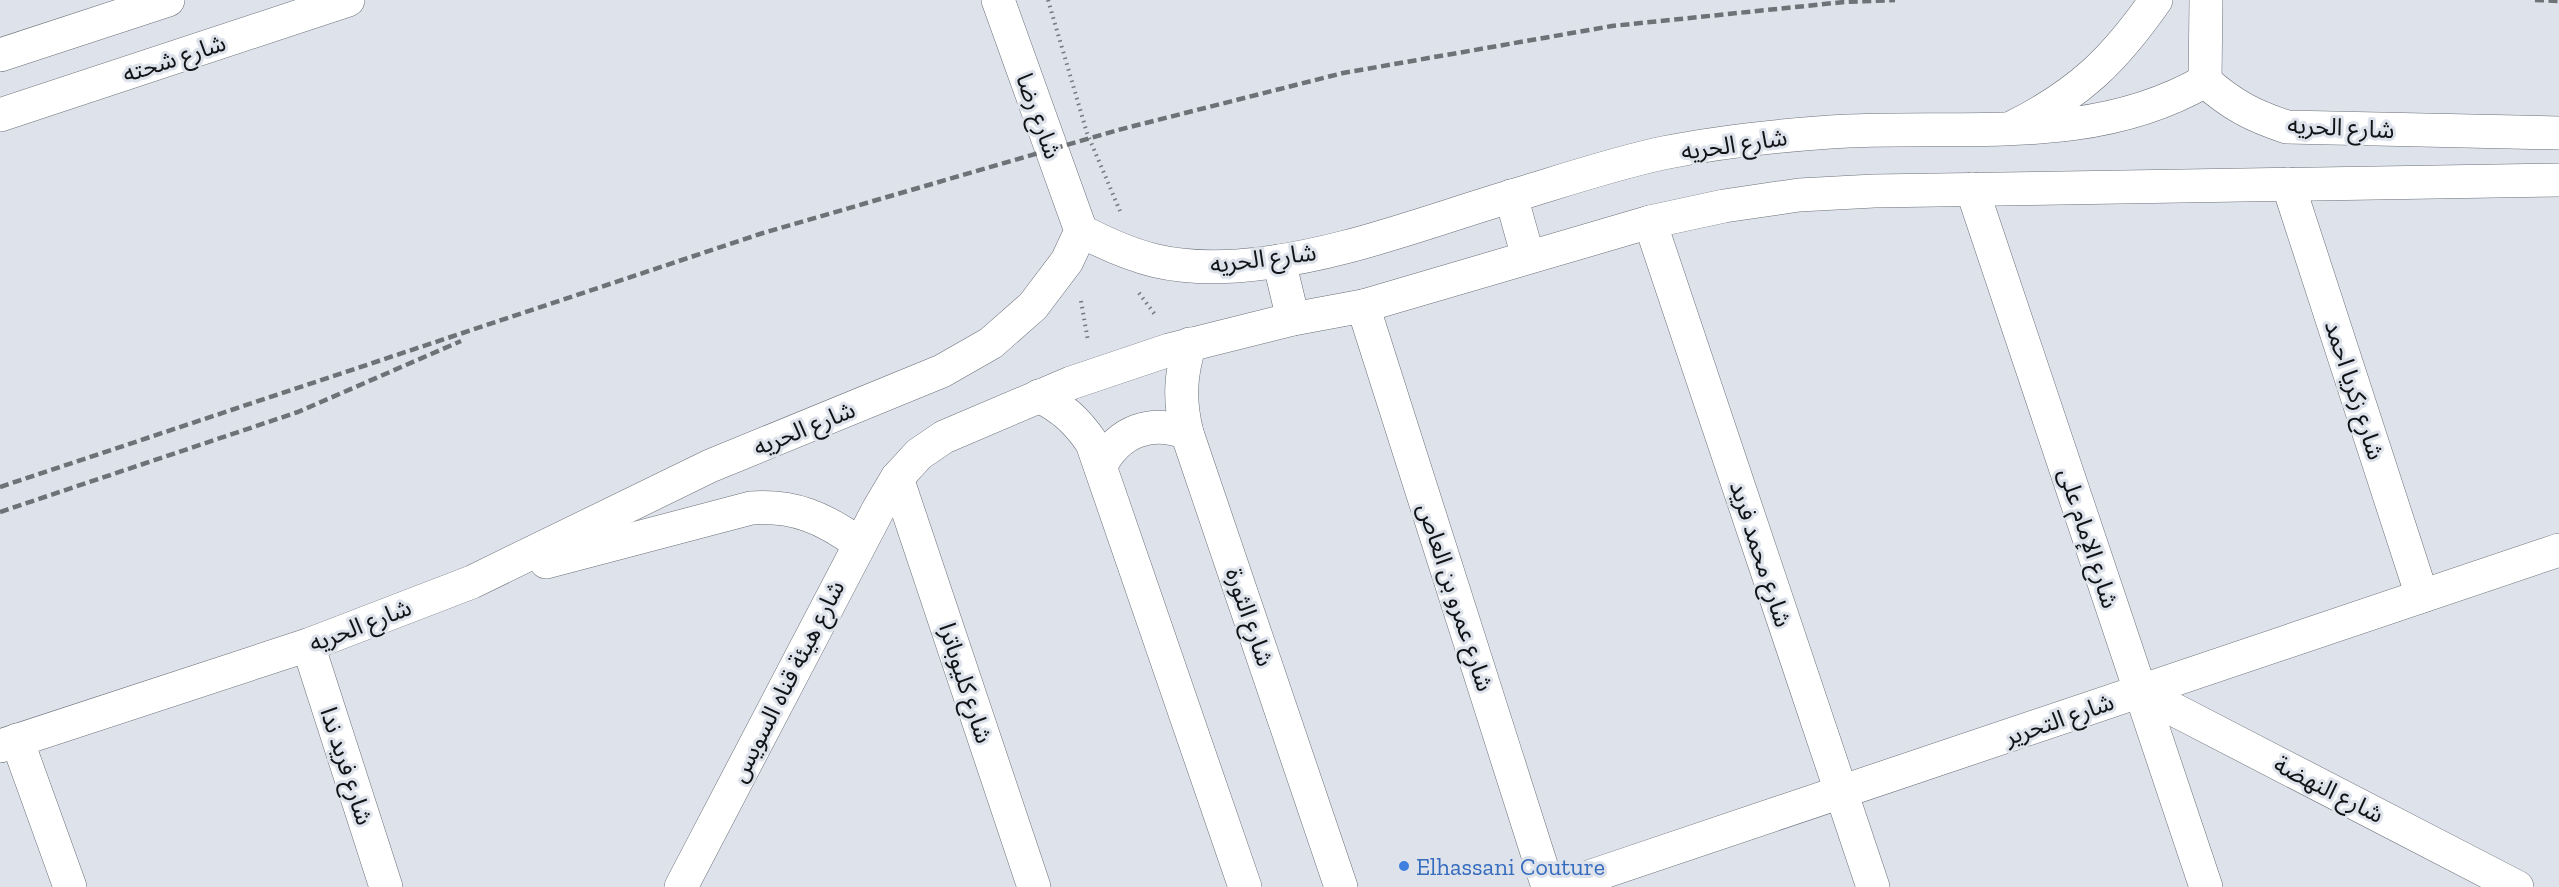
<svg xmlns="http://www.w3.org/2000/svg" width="2559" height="887" font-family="'Zilla Slab','Noto Sans Arabic',serif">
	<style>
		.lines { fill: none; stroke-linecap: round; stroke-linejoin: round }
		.minor-casing { stroke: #6b7078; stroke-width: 34 }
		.major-casing { stroke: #6b7078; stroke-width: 34 }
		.path { stroke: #75787e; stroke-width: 4; stroke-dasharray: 1.5 4.5; stroke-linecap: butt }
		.minor { stroke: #fff; stroke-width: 33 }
		.major { stroke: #fff; stroke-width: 33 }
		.rail { stroke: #6e7277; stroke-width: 4.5; stroke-dasharray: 9 4.5; stroke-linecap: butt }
		.shop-dot { fill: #3f7fe0; stroke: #dde2eb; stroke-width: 2 }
		.labels { text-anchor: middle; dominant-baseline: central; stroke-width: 6; stroke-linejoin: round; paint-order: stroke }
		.street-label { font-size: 24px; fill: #111316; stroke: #dde2eb }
		.shop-label { font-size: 24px; fill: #366cbe; stroke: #dde2eb; text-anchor: start }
	</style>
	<rect width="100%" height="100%" fill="#dde2eb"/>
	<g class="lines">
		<g class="minor-casing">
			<g id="minor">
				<polyline points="2288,184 2422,596"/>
				<polyline points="1972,189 2206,887"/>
				<polyline points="1650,222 1873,887"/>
				<polyline points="1363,306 1548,887"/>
				<path d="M 1190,344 C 1180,375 1179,401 1187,433 L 1341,887"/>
				<path d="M 1039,396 C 1063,408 1077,421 1092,443 L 1245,887"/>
				<path d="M 1101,465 C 1119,431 1151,419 1187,433"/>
				<polyline points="897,478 1034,887"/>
				<polyline points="308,645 386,887"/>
				<polyline points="2140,692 2517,887"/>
				<polyline points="17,740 70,887"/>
				<polyline points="1559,887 2559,550"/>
			</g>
		</g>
		<g class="major-casing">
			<g id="major">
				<polyline points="998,0 1081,231"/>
				<polyline points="0,55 168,0"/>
				<path d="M 2205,81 C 2232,105 2253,116 2287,127 L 2559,133"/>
				<polyline points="2205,81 2206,0"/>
				<polyline points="0,115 348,0"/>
				<path d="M 2015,126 C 2080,93 2114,60 2156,0"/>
				<polyline points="1511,196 1528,257"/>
				<path d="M 1081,231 C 1137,260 1173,270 1237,266 C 1332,259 1422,223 1512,196 C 1562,181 1612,164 1663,153 C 1718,142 1774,136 1830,132 C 1958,123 2089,148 2205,81"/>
				<polyline points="1279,261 1293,319"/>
				<path d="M 546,562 L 751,508 C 794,505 824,518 858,543"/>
				<polyline points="0,746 308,645 472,582 710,466 942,371 991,343 1033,306 1067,261 1081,231"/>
				<polyline points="681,887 878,510 897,478 919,454 944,437 1071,383 1169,350 1293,319 1363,306 1650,222 1724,206 1799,195 1874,191 2559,180"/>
			</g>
		</g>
		<g class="path">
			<polyline points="1048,0 1087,133 1120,211"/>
			<polyline points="1139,293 1156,316"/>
			<polyline points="1081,301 1088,341"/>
		</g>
		<use href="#minor" class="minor"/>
		<use href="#major" class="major"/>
		<g class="rail">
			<polyline points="2535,0 2559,1"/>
			<polyline points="0,487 763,233 1118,130 1343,73 1612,26 1844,2 1895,0"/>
			<polyline points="0,512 298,412 461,341"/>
		</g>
	</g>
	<circle class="shop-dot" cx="1404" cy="866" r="6"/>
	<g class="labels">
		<g class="street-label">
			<text transform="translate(174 58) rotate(-18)">شارع شحته</text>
			<text transform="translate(1039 116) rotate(70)">شارع رضا</text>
			<text transform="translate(2341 127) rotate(3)">شارع الحريه</text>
			<text transform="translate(1734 144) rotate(-8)">شارع الحريه</text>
			<text transform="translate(1263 258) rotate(-7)">شارع الحريه</text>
			<text transform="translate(2355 390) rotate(72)">شارع زكريا احمد</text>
			<text transform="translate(804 428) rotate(-22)">شارع الحريه</text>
			<text transform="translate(2089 538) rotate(72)">شارع الإمام على</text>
			<text transform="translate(1761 554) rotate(72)">شارع محمد فريد</text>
			<text transform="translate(1456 597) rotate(72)">شارع عمرو بن العاص</text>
			<text transform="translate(1250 617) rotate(71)">شارع الثورة</text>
			<text transform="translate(360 625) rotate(-21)">شارع الحريه</text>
			<text transform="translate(787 681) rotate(-63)">شارع هيئة قناه السويس</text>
			<text transform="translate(966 683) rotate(72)">شارع كليوباترا</text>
			<text transform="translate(2059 719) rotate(-19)">شارع التحرير</text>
			<text transform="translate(347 766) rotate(72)">شارع فريد ندا</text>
			<text transform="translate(2329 789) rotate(27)">شارع النهضة</text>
		</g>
		<g class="shop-label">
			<text x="1416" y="866">Elhassani Couture</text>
		</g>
	</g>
</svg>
